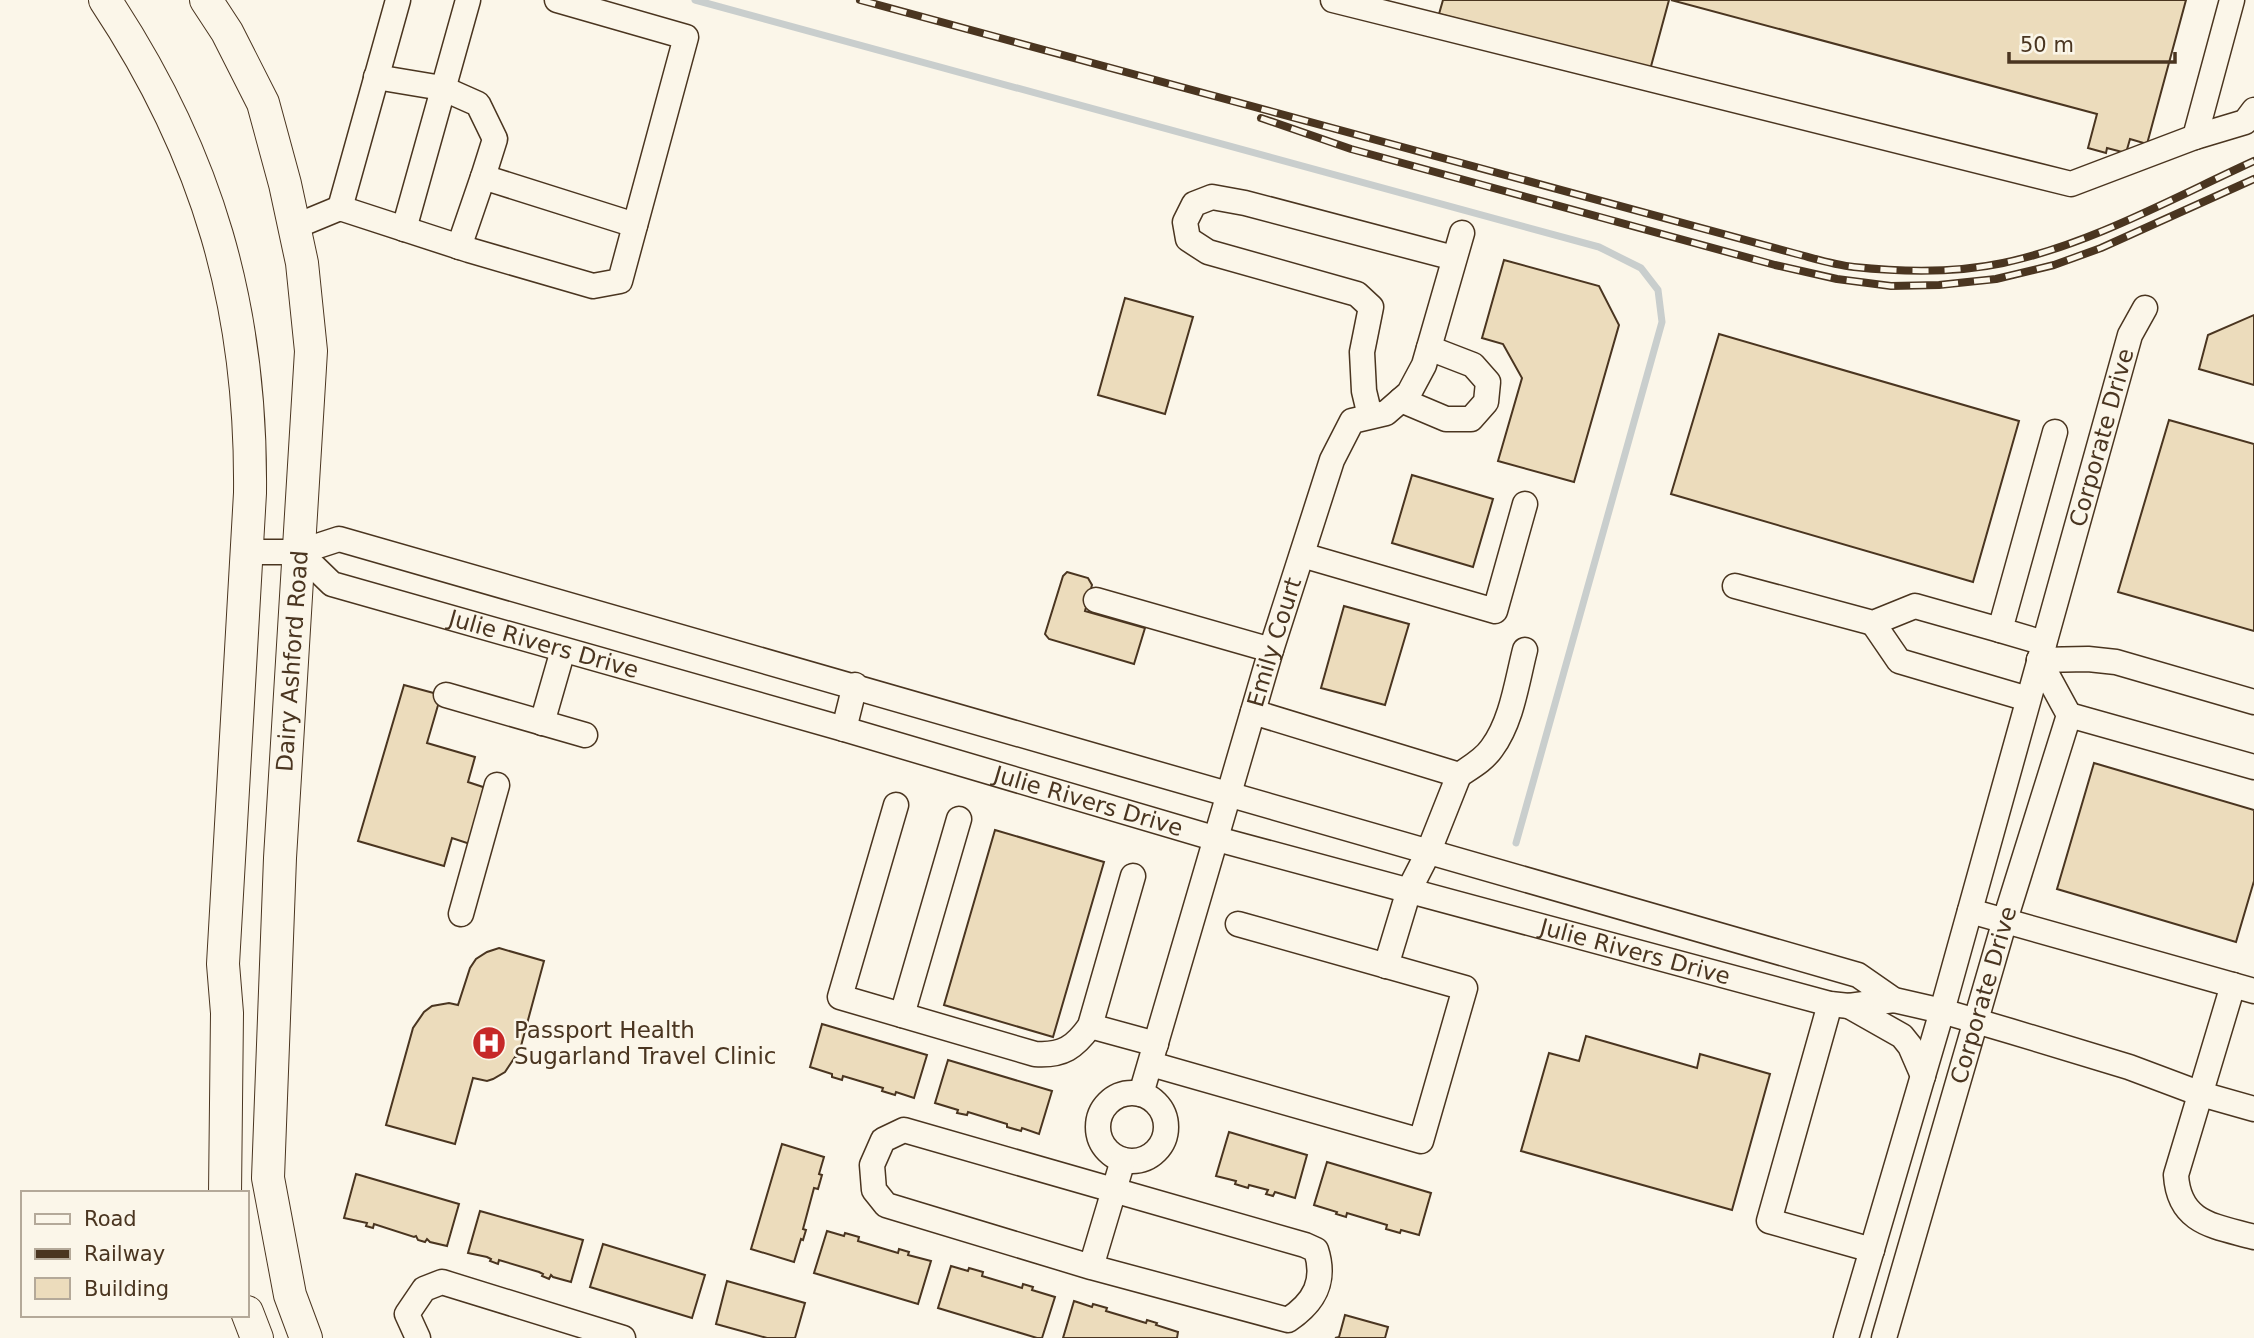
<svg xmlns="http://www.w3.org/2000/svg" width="2254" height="1338" font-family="'DejaVu Sans',sans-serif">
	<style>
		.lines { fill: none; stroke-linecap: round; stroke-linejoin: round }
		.stream { stroke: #c9cecd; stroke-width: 7 }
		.building { fill: #ecdcbc; stroke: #4a3520; stroke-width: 2 }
		.minor-casing { stroke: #4a3520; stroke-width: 27 }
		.major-casing { stroke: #4a3520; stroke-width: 34 }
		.minor { stroke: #fbf6e9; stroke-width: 24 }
		.major { stroke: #fbf6e9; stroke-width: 32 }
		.rail-casing { stroke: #4a3520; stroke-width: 8 }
		.rail { stroke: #fbf6e9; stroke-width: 5; stroke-dasharray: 16; stroke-linecap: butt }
		.labels { text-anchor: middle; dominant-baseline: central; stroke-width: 5; stroke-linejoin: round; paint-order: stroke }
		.street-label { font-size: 23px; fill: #4a3520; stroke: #fbf6e9 }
		.poi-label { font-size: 23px; fill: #4a3520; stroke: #fbf6e9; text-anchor: start }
	</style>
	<rect width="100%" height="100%" fill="#fbf6e9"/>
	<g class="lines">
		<polyline class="stream" points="695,0 1599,247 1641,268 1658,290 1662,322 1516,843"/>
	</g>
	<g class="building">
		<polygon points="1443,0 1669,0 1650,70 1439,14"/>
		<polygon points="1671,0 2186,0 2147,144 2130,139 2126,153 2107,148 2106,153 2088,148 2097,114"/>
		<polygon points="1504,260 1599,286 1619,325 1574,482 1498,461 1522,378 1503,344 1482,338"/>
		<polygon points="1125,298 1193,317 1165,414 1098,395"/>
		<polygon points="2254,315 2254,385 2199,369 2208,335"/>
		<polygon points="1719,334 2019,421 1973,582 1671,494"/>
		<polygon points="2169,420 2254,444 2254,631 2118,592"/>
		<polygon points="1412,475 1493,499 1473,567 1392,543"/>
		<polygon points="1067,572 1088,578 1092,585 1085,611 1145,628 1134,664 1049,639 1045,634 1063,576"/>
		<polygon points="1344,606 1409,624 1385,705 1321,688"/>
		<polygon points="404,685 441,695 427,743 475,757 468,782 486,788 470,844 452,838 444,866 358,841"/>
		<polygon points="2094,763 2254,810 2254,881 2236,942 2057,889"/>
		<polygon points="995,830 1104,862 1053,1037 944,1005"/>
		<polygon points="499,948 544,961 518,1057 515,1057 505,1072 493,1079 487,1081 473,1078 455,1144 386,1125 413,1028 424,1012 432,1006 449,1003 458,1005 470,968 476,959 487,952"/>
		<polygon points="822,1024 927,1055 914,1098 896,1092 895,1095 882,1091 883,1088 843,1076 842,1080 832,1077 832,1074 810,1067"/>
		<polygon points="1586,1036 1697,1068 1700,1054 1770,1074 1732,1210 1521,1151 1549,1053 1579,1061"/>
		<polygon points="948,1060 1052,1091 1039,1134 1022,1128 1021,1131 1007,1127 1007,1124 968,1112 967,1115 957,1113 958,1110 935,1103"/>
		<polygon points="1229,1132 1307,1155 1295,1198 1275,1192 1273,1196 1266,1194 1268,1190 1249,1185 1248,1188 1235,1184 1236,1181 1216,1176"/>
		<polygon points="782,1144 824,1157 819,1174 822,1175 818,1189 814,1188 803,1229 806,1230 803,1240 801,1239 794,1262 751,1249"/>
		<polygon points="1327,1162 1431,1193 1419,1235 1401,1230 1400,1233 1386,1229 1387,1225 1347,1213 1346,1217 1336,1214 1337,1212 1314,1205"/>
		<polygon points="356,1174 459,1204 447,1246 430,1242 427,1239 425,1242 418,1240 416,1236 414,1237 374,1224 373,1228 366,1226 367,1223 344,1218"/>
		<polygon points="480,1211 583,1240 571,1282 553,1277 551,1275 549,1279 542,1276 543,1274 539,1272 499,1260 498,1264 490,1261 491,1259 487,1257 468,1253"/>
		<polygon points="827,1231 844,1236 845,1233 859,1237 858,1241 898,1253 899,1249 909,1252 908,1255 931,1261 918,1304 814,1273"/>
		<polygon points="603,1244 705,1275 692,1318 590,1287"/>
		<polygon points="951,1266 968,1271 969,1268 983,1272 982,1276 1022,1288 1023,1284 1033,1287 1032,1290 1055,1297 1042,1338 1037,1338 938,1308"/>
		<polygon points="727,1281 805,1303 795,1338 767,1338 716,1324"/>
		<polygon points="1074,1301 1092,1307 1093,1304 1107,1308 1106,1311 1146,1323 1147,1320 1157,1323 1156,1325 1178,1332 1177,1338 1063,1338"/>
		<polygon points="1345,1315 1388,1327 1385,1338 1335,1338 1339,1337"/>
	</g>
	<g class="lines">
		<g class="minor-casing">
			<g id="minor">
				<polyline points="1333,0 2071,184 2195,137 2232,0"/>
				<polyline points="376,77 442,88 478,104 495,139 483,177"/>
				<polyline points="2195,137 2245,122 2254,110"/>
				<polyline points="340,208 398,0"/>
				<polyline points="294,227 340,208 469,250 593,286 620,281 686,37 557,0"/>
				<polyline points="404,229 468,0"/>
				<polyline points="459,247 483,177 635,225"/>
				<polyline points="1401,400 1446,419 1471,419 1486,402 1488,382 1473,365 1429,348"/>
				<polyline points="1370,416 1364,391 1362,352 1371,307 1357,294 1208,252 1188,239 1185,222 1194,204 1212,197 1245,203 1454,258"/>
				<path d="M 247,552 L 299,552 L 339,539 C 846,683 1351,831 1858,975 L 1894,1000 L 1942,1011 L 2010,1031 L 2129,1067 L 2201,1094 L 2254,1109"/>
				<path id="s1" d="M 299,552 L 332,584 L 844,729 L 1217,839 L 1830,1004 L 1849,1006 L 1894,1000"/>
				<polyline points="1302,555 1495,611 1525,504"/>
				<polyline points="1735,586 1873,623 1915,606 2000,630"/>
				<polyline points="1096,600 1271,650"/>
				<polyline points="1873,623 1899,661 2028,699"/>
				<polyline points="2044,643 2000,630 2055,432"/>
				<polyline points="2039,660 2088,659 2116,662 2254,702"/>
				<polyline points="446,695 585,735"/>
				<path d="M 1253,712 L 1459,775 C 1471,767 1484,760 1492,748 C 1512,721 1517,681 1525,650"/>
				<polyline points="2069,715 2254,767"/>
				<polyline points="542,723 563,650"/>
				<polyline points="844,729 855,685"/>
				<path d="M 896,805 L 840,997 L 1035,1054 C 1063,1056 1075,1047 1090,1026 L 1133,876"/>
				<polyline points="1970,911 2254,991"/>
				<polyline points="461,914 497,785"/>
				<polyline points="1386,966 1409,890 1428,853 1459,775"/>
				<path d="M 2233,985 L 2176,1175 C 2179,1224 2215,1226 2254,1237"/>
				<polyline points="1830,1004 1769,1221 1872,1250"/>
				<polyline points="1849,1006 1902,1036 1910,1046 1923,1076"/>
				<polyline points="902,1015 959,819"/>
				<polyline points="1090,1026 1156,1044"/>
				<polyline points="1151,1064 1421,1141 1465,988 1238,924"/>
				<circle cx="1132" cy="1127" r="34"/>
				<path id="s2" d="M 1141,1094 L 1271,650 L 1332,460 L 1352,421 L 1386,413 L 1409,393 L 1424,365 L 1462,233"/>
				<path d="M 1091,1267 L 1288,1320 C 1315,1302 1326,1281 1316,1250 L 1305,1245 L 904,1130 L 883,1140 L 872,1165 L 874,1190 L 886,1205 L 1091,1267 L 1123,1160"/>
				<polyline points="418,1338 407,1314 424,1289 442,1282 623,1338"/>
				<path id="s3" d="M 1846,1338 L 1942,1011 L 2130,335 L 2145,308"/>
				<path id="s4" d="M 1884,1338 L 2005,920 L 2069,715 L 2039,660"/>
			</g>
		</g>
		<g class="major-casing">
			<g id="major">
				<path d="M 105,0 C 208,155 252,307 250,493 L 223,964 L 227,1013 L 225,1193"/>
				<polyline points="206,0 227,32 263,103 285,184 302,263 311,351 280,858 268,1178 290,1295 306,1338"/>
				<polyline points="247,1312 257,1338"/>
			</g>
		</g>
		<use href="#minor" class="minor"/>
		<use href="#major" class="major"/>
		<g class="rail-casing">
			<g id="rail">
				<path d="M 860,0 L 1797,254 C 1816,259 1835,265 1854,267 C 1902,272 1956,273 2003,263 C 2091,244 2173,198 2254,161"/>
				<polyline points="1261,118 1351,149 1775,265 1837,279 1891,286 1939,285 1996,279 2054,265 2101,248 2254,179"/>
			</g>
		</g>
		<use href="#rail" class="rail"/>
	</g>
	<defs>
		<g id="hospital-disc" transform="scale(1.75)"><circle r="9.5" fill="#c62828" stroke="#fbf6e9"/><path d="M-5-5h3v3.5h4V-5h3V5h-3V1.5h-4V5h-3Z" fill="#fff"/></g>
	</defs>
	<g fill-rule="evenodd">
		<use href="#hospital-disc" x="489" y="1043"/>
	</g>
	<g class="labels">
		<g class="street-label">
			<text stroke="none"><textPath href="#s3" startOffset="936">Corporate Drive</textPath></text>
			<text stroke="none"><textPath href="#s2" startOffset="471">Emily Court</textPath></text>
			<text stroke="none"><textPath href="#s1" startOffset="266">Julie Rivers Drive</textPath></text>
			<text transform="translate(292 661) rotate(-86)">Dairy Ashford Road</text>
			<text stroke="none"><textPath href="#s1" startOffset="833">Julie Rivers Drive</textPath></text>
			<text stroke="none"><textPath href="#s1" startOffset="1400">Julie Rivers Drive</textPath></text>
			<text stroke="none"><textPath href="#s4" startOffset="357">Corporate Drive</textPath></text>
		</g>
		<g class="poi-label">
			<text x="514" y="1030">Passport Health<tspan x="514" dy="26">Sugarland Travel Clinic</tspan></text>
		</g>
	</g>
	<rect x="21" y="1191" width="228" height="126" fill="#fbf6e9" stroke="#b4a999" stroke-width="2"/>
	<rect x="35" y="1214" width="35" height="10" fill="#fbf6e9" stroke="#b4a999" stroke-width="2"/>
	<text x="84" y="1226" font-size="21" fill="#4a3520">Road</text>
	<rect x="35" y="1249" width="35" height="10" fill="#4a3520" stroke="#b4a999" stroke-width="2"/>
	<text x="84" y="1261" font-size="21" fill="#4a3520">Railway</text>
	<rect x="35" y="1278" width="35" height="21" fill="#ecdcbc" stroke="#b4a999" stroke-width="2"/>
	<text x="84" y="1296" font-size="21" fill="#4a3520">Building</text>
	<path d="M2009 52v10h166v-10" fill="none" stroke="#4a3520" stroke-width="3.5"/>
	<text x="2020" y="52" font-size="21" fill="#4a3520" stroke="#fbf6e9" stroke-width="5" paint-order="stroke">50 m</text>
</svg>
